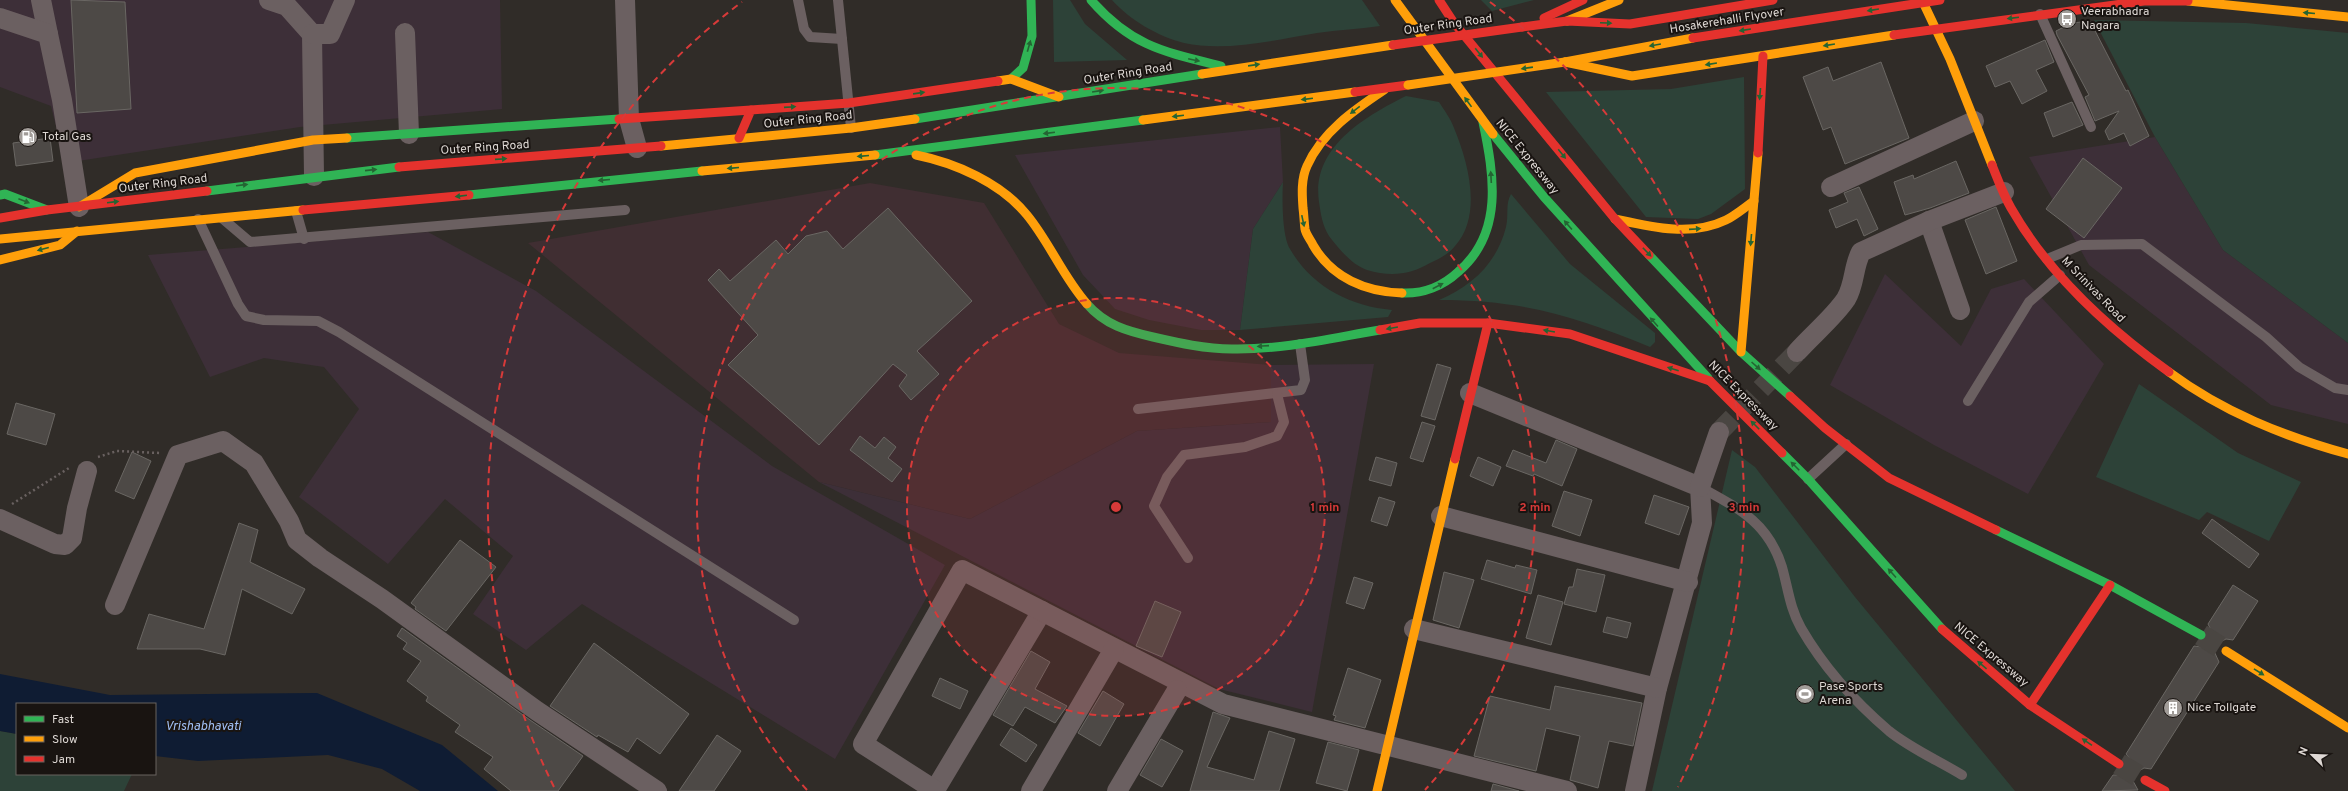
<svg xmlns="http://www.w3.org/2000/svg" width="2348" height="791" font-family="Overpass,sans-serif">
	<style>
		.commercial { fill: #402e32 }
		.industrial { fill: #3d2f38 }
		.green { fill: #2d4238 }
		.water { fill: #0f1c33 }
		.building { fill: #4d4946; stroke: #6a6763 }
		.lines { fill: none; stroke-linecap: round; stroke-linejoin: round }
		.street-tunnel { stroke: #4a4642; stroke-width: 20; stroke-dasharray: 20 10; stroke-linecap: butt }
		.highway-tunnel { stroke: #4a4642; stroke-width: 22; stroke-dasharray: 22 11; stroke-linecap: butt }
		.path { stroke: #696160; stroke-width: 2.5; stroke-dasharray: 2 3; stroke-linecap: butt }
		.lane { stroke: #6b6061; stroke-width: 10 }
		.street { stroke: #6b6061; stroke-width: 20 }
		.fast { stroke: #30b455; stroke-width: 9 }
		.slow { stroke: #ff9f0a; stroke-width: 9 }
		.jam { stroke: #e5322d; stroke-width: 9 }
		.slow-bridge { stroke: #ff9f0a; stroke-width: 9 }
		.jam-bridge { stroke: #e5322d; stroke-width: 9 }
		.oneway { fill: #246433 }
		.ring { fill: none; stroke: #d73a39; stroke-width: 2; stroke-dasharray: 7 5 }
		.labels { text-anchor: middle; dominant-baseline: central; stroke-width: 4; stroke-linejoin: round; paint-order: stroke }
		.poi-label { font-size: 12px; fill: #ded8d4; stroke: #191411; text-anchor: start }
		.street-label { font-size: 12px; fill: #ded8d4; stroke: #191411 }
		.water-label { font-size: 13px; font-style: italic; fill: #a1c0f6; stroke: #191411 }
		.centre { fill: #d73a39; stroke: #191411; stroke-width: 2 }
		.ring-label { font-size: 12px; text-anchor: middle; font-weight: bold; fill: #d73a39; stroke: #191411; stroke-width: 4; stroke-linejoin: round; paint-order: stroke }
	</style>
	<rect width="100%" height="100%" fill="#302c28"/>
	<polygon class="commercial" points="870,183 984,203 1059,324 1119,353 1271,365 1271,422 1137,431 970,519 819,482 528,243"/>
	<g class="industrial">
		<polygon points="0,0 500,0 502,109 300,127 65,163 51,106 0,87"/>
		<polygon points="1280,127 1283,182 1253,229 1240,330 1201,330 1149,320 1115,309 1083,275 1015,155"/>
		<polygon points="2155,137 2223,250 2348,343 2348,424 2271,405 2089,265 2029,157"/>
		<polygon points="428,232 536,291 772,466 945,565 835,759 582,604 526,650 473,614 513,556 445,499 388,564 299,497 359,409 324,367 264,358 210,377 148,255"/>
		<polygon points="1885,274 1961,346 1991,289 2024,279 2104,364 2028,494 1934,445 1830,385"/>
		<polygon points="1374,364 1312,712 1219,689 819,482 970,519 1137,431 1271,422 1271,365"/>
	</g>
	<g class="green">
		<polygon points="1053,0 1070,0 1085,24 1127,60 1054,62"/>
		<path d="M 1112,0 L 1362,0 L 1380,26 C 1359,29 1338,30 1317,33 C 1275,40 1226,52 1184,43 C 1157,36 1130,20 1112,0 Z"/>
		<polygon points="1481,0 1534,0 1492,11"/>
		<polygon points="2094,20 2246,23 2348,33 2348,343 2223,250 2155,137"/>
		<polygon points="1744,77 1745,189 1711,214 1698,219 1646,217 1546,92 1671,89"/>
		<path d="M 1406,96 L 1439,102 C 1444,110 1451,119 1454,128 C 1468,162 1483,215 1455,246 C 1449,254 1439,259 1430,263 C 1410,275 1390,277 1367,270 C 1352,265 1338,248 1329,236 C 1322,224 1321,215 1319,202 C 1311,148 1364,117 1406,96 Z"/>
		<path d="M 1283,182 C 1282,198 1282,236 1290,249 C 1312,287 1350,306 1392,310 L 1388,317 L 1240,330 L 1253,229 Z"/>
		<path d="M 1511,194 L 1570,264 L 1655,333 L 1655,342 L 1650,347 C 1575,316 1522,300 1439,300 C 1472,286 1497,263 1506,227 C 1509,215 1505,205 1511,194 Z"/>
		<polygon points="2139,384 2238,453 2301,482 2269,541 2207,512 2199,520 2096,477"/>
		<polygon points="1732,450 1755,467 1855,597 2015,791 1652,791"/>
		<polygon points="0,731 17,734 17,774 132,774 124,791 0,791"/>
	</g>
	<polygon class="water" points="0,674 110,695 317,693 442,745 498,791 420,791 382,769 328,755 198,761 155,756 155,704 17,704 17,734 0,731"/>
	<g class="building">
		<polygon points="71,0 125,2 131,109 77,113"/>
		<polygon points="2090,21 2126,91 2128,90 2149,136 2130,146 2124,133 2109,140 2105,131 2119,111 2095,121 2085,97 2089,95 2057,35 2056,31 2072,23"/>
		<polygon points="2045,40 2054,62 2036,70 2047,91 2022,104 2010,81 1995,87 1986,66"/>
		<polygon points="1881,62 1909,138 1845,164 1831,127 1823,130 1803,77 1828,67 1833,81"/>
		<polygon points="2072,102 2083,125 2053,137 2044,113"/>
		<polygon points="50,138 53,161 16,166 13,143"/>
		<polygon points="2083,158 2122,188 2084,238 2046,209"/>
		<polygon points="1956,161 1969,193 1930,208 1905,215 1894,182 1913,175 1914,179"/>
		<polygon points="1859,187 1878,229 1864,236 1857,219 1836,228 1829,210 1848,202 1844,193"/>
		<polygon points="1996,207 2017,261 1986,274 1965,220"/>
		<polygon points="888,208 972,301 917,351 939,374 911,400 899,386 907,375 893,364 819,445 728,365 758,335 708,280 719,269 730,281 776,240 788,254 806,236 827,231 843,249"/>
		<polygon points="1437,364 1451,368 1435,420 1421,416"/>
		<polygon points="16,403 55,414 46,445 7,434"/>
		<polygon points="1422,422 1435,426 1423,462 1410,458"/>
		<polygon points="860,436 875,448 884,437 896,447 888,458 902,469 892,482 850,450"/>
		<polygon points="1556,440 1577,449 1562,486 1534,474 1533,476 1506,466 1513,450 1546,463"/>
		<polygon points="132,452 151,461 134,499 115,491"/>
		<polygon points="1376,457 1397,463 1391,486 1369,480"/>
		<polygon points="1478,457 1501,467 1493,486 1470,476"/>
		<polygon points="1564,491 1592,500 1580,536 1552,526"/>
		<polygon points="1654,495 1689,507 1679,535 1645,523"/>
		<polygon points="1379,497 1395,502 1387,526 1371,521"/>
		<polygon points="2212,519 2259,554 2249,568 2202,533"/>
		<polygon points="239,523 258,530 250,562 305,589 292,614 242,589 225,655 200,649 137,649 149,614 204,629"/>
		<polygon points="460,540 496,567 446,631 415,609 416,607 411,603"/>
		<polygon points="1487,560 1515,568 1516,565 1537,570 1531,594 1481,579"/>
		<polygon points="1577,569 1605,575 1596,612 1564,604 1569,587 1573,587"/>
		<polygon points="1444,572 1474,580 1459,628 1433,620"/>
		<polygon points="1354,577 1373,583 1364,609 1346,603"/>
		<polygon points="2233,585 2258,601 2233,640 2226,639 2216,644 2214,651 2219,662 2151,769 2144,768 2134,774 2133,781 2138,790 2102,791 2113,775 2124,775 2130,771 2130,759 2126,754 2194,646 2202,647 2212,641 2213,634 2208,624"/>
		<polygon points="1538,595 1563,602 1551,645 1526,638"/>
		<polygon points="1155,601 1181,612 1162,657 1136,646"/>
		<polygon points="1607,617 1631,623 1627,638 1603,632"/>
		<polygon points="402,628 530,720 583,756 558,791 511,791 484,769 493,757 455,732 460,725 426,701 428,697 407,681 421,661 403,649 407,643 397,636"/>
		<polygon points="594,643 689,714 660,754 637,738 628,752 598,735 597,737 550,706"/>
		<polygon points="1031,651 1050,662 1035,689 1067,706 1055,723 1025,707 1013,726 993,715"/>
		<polygon points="1348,668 1381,680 1365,728 1334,720 1336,716 1333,715"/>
		<polygon points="940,678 968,691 960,709 932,696"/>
		<polygon points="1555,686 1642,703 1633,746 1609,741 1598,788 1570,780 1580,736 1546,728 1536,771 1474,756 1490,696 1550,710"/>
		<polygon points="1103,691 1124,704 1100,746 1078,733"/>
		<polygon points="1213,712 1230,718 1207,767 1254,780 1269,731 1295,739 1279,791 1190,791"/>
		<polygon points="1011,728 1037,745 1026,762 1000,745"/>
		<polygon points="717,735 741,751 714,791 679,791"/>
		<polygon points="1161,739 1183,751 1162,787 1140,775"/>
		<polygon points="1328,742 1359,750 1347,791 1316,783"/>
		<polygon points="1493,784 1519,791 1491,791"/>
	</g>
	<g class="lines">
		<polyline class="street-tunnel" points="1719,432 1797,352"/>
		<g class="highway-tunnel">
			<polyline points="2201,635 2226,651"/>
			<polyline points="2119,764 2145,780"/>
		</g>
		<g class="path">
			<polyline points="98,457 117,451 160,453"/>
			<polyline points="12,504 69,468"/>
		</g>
		<g class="lane">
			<polyline points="798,0 804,29 810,37 842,39"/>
			<polyline points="838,0 851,128"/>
			<polyline points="2040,14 2091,127"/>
			<polyline points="296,211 304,239"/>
			<polyline points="198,219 238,304 246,316 264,320 318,321 339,332 794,620"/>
			<polyline points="223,219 250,242 625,210"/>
			<polyline points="2047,259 2081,245 2142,244 2266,337 2299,367 2335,388 2348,390"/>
			<polyline points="1968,401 2029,302 2060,275"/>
			<polyline points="1138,409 1301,390 1305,380 1300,344"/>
			<polyline points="1808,479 1846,444"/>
			<path d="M 1700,487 C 1738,508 1768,522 1782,567 C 1788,588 1790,609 1801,628 C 1823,666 1855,702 1889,731 C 1910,748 1939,761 1962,775"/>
			<polyline points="1188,558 1154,506 1167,477 1184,455 1245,447 1277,436 1284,422 1277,394"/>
		</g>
		<g class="street">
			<polyline points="41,0 48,34"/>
			<polyline points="269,0 287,6 312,34 314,176"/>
			<polyline points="625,0 629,119 637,148"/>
			<polyline points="0,18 48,34 62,100 79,207"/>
			<polyline points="405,33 409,134"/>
			<polyline points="312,34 330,34 345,0"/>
			<polyline points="1831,187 1974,121"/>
			<polyline points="1929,221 1960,310"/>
			<path d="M 1797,352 C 1812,335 1834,317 1846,299 C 1855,284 1853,267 1861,252 L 1929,221 L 2004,192"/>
			<polyline points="1470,393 1700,487 1702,523 1657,688 1635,791"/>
			<polyline points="1700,487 1719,432"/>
			<polyline points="1441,516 1688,582"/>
			<polyline points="0,519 55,544 65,545 72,538 77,508 87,471"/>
			<polyline points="115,605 178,455 223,441 254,463 289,521 297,540 320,558 382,599 537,711 657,791"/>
			<polyline points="1414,629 1657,688"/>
			<polyline points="935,790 1042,611"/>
			<polyline points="936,791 863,744 962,570 1223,704 1567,791"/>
			<polyline points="1031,791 1114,649"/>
			<polyline points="1117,791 1177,690"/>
		</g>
		<g class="fast">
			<path d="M 1091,0 C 1131,46 1164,52 1221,66"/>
			<polyline points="1011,79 1023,68 1032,36 1031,0"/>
			<polyline points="915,119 1202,74"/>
			<polyline points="1493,134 1544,197 1708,378"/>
			<polyline points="347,138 619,119"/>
			<polyline points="875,155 1143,120"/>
			<polyline points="207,191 399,167"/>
			<polyline points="0,195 5,194 47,210"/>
			<polyline points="469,195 702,171"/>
			<polyline points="1649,255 1741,352 1790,396"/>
			<path d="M 1402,293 C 1423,294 1443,286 1458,272 C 1504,233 1494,175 1483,122"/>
			<path d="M 1087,304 C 1105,325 1127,331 1153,337 C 1179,343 1205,349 1232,349 C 1282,350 1332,338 1380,330"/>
			<polyline points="1782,453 1808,479 1942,629"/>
			<polyline points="1996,530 2110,585 2201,635"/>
		</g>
		<g class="slow">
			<polyline points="1395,0 1493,134"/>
			<polyline points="1922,0 1950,59 1992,165"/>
			<polyline points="2188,1 2348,17"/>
			<polyline points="1567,21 1619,0"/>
			<polyline points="1565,62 1632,76 1894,35"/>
			<polyline points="1565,62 1693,38"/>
			<polyline points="1202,74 1393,45"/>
			<polyline points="998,81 1011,79 1059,97"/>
			<path d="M 1384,90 C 1354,110 1322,132 1307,166 C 1301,179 1302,194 1303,208 C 1304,215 1304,222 1305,229 C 1306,235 1311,240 1313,245 C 1332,278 1366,292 1402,293"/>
			<polyline points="1143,120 1355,92"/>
			<polyline points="661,146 851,128 915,119"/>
			<path d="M 916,155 C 956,163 1001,183 1027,215 C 1050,243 1063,277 1087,304"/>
			<polyline points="702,171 875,155"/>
			<polyline points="79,207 135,173 313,140 347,138"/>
			<path d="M 1615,219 C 1651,227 1691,237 1726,220 C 1736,215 1745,207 1754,201"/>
			<polyline points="0,239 303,210"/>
			<polyline points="0,260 60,245 77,231"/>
			<polyline points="1741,352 1758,153"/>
			<path d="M 2169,372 C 2223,412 2283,436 2348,454"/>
			<polyline points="2226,651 2348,728"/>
			<polyline points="1377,791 1455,459"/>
		</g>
		<g class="jam">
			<polyline points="1439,0 1454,23 1615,219 1649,255"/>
			<polyline points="1544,18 1583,0"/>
			<polyline points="1522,27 1567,21 1630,24 1773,0"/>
			<polyline points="1894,35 2144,1 2188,1"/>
			<polyline points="1355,92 1408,85"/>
			<polyline points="619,119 751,110"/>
			<polyline points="739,138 751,110 849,103 998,81"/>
			<polyline points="1758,153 1763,56"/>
			<path d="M 1992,165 C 1998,180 2003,194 2011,208 C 2048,273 2109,329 2169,372"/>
			<polyline points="399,167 661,146"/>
			<polyline points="303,210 469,195"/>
			<polyline points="0,218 47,210 207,191"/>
			<polyline points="1380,330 1420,323 1488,323 1570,334 1710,381"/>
			<polyline points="1790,396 1825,428 1889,478 1996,530"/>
			<polyline points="1455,459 1488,323"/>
			<polyline points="1942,629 2030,705 2119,764"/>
			<polyline points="2030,705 2110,585"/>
			<polyline points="2145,780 2165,791"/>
		</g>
		<polyline class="slow-bridge" points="1408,85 1565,62"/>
		<g class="jam-bridge">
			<polyline points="1693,38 1940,0"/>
			<polyline points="1393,45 1522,27"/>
			<polyline points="1710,381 1782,453"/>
		</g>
	</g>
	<defs><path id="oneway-solid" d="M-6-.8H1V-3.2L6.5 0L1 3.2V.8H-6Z"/></defs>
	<g class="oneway">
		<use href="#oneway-solid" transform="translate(1873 10) rotate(171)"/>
		<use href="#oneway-solid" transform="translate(2309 13) rotate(-175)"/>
		<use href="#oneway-solid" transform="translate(2013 18) rotate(173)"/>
		<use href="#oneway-solid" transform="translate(1606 23) rotate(3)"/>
		<use href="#oneway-solid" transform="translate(1745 30) rotate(171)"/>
		<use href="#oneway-solid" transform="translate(1655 45) rotate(170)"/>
		<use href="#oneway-solid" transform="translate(1829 45) rotate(171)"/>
		<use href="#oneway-solid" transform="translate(1029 46) rotate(-74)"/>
		<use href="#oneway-solid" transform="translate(1479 53) rotate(51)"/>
		<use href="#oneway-solid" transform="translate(1194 60) rotate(12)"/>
		<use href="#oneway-solid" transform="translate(1711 64) rotate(171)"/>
		<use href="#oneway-solid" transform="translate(1254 65) rotate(-8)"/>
		<use href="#oneway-solid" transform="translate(1527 68) rotate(172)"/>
		<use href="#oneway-solid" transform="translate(1098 91) rotate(-9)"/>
		<use href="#oneway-solid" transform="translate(919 93) rotate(-8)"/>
		<use href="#oneway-solid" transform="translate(1760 94) rotate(95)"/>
		<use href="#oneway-solid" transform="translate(1307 99) rotate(173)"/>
		<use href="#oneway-solid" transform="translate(1468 102) rotate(-126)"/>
		<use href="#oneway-solid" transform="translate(790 107) rotate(-4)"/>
		<use href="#oneway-solid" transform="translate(1355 110) rotate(143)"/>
		<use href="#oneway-solid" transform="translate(1178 116) rotate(173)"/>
		<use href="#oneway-solid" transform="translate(1049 133) rotate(173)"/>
		<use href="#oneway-solid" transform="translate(1562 154) rotate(51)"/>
		<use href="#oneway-solid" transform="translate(863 156) rotate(175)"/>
		<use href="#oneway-solid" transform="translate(501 159) rotate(-4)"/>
		<use href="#oneway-solid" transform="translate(733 168) rotate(175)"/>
		<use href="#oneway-solid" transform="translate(371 170) rotate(-6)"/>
		<use href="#oneway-solid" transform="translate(1491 177) rotate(-93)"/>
		<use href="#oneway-solid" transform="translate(604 180) rotate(175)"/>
		<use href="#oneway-solid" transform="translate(242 185) rotate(-7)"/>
		<use href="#oneway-solid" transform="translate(461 196) rotate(173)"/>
		<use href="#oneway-solid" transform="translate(24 201) rotate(21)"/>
		<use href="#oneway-solid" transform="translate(113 202) rotate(-7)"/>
		<use href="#oneway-solid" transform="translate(1303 221) rotate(78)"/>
		<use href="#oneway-solid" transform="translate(1568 225) rotate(-131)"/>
		<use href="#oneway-solid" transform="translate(1695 229) rotate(-4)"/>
		<use href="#oneway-solid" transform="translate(1751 240) rotate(95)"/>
		<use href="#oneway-solid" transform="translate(43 249) rotate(165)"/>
		<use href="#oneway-solid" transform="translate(1647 252) rotate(46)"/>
		<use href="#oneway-solid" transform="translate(1438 286) rotate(-28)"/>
		<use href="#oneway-solid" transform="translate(1654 322) rotate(-132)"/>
		<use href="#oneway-solid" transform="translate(1392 328) rotate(170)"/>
		<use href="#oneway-solid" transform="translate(1549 331) rotate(-170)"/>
		<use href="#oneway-solid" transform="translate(1263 346) rotate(176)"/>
		<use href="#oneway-solid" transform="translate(1756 366) rotate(42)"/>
		<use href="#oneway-solid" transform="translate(1673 369) rotate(-162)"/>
		<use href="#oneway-solid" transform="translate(1755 425) rotate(-135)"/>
		<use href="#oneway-solid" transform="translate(1795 466) rotate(-135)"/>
		<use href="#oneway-solid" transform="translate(1892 573) rotate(-132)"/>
		<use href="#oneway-solid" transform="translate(1982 665) rotate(-140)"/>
		<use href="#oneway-solid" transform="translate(2259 672) rotate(32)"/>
		<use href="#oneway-solid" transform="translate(2087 742) rotate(-146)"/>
	</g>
	<circle cx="1116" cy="507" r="209" fill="#d73a39" fill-opacity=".12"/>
	<g class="ring">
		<circle cx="1116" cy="507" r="209"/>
		<path d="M807 790A419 419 0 1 1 1425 790"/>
		<path d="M554 787A628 628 0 0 1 742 2M1490 2A628 628 0 0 1 1678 787"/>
	</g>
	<defs>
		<g id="bus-disc" transform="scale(1)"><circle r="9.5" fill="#a19c98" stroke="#191411"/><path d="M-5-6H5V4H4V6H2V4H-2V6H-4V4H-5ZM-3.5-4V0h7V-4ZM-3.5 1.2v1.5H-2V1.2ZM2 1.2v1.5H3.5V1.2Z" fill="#fff"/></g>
		<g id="fuel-disc" transform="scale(1)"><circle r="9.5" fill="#a19c98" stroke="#191411"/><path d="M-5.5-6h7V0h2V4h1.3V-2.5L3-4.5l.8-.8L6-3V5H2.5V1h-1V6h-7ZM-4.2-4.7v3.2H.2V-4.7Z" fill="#fff"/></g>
		<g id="stadium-disc" transform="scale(1)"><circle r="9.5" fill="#a19c98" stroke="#191411"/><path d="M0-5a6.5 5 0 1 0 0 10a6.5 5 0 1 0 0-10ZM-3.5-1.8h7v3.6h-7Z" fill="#fff"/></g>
		<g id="building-disc" transform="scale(1)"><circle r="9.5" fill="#a19c98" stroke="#191411"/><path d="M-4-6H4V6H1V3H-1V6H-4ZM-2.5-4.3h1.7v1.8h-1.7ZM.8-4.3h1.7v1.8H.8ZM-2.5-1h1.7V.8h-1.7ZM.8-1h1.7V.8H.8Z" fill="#fff"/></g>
	</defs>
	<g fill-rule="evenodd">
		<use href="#bus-disc" x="2067" y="19"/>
		<use href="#fuel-disc" x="28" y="137"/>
		<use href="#stadium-disc" x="1805" y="694"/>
		<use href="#building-disc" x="2173" y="708"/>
	</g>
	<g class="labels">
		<g class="poi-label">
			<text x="2081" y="12">Veerabhadra<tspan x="2081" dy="14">Nagara</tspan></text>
			<text x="42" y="137">Total Gas</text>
			<text x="1819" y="687">Pase Sports<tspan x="1819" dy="14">Arena</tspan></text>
			<text x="2187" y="708">Nice Tollgate</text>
		</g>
		<g class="street-label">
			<text transform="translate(1727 21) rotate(-9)">Hosakerehalli Flyover</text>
			<text transform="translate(1448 25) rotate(-8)">Outer Ring Road</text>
			<text transform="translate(1128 74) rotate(-9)">Outer Ring Road</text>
			<text transform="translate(808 120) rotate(-6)">Outer Ring Road</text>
			<text transform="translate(485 148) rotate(-4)">Outer Ring Road</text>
			<text transform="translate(1527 157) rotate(51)">NICE Expressway</text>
			<text transform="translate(163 184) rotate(-7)">Outer Ring Road</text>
			<text transform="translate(2093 290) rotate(46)">M Srinivas Road</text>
			<text transform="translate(1743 396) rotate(45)">NICE Expressway</text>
			<text transform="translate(1991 655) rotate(40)">NICE Expressway</text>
		</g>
		<g class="water-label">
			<text x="203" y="727">Vrishabhavati</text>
		</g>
	</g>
	<circle cx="1116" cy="507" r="6" class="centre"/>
	<g class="ring-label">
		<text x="1325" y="511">1 min</text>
		<text x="1535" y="511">2 min</text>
		<text x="1744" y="511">3 min</text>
	</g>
	<rect x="16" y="703" width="140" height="72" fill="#191411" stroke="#68625f"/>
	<rect x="24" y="716" width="20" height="6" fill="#30b455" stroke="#68625f"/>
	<text x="52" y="723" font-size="12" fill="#ded8d4">Fast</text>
	<rect x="24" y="736" width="20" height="6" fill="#ff9f0a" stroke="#68625f"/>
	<text x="52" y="743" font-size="12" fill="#ded8d4">Slow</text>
	<rect x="24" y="756" width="20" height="6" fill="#e5322d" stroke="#68625f"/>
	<text x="52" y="763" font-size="12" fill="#ded8d4">Jam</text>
	<g transform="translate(2312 755) rotate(293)" stroke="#191411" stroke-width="3" paint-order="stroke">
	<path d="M0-3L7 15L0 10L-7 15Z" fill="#ded8d4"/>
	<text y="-6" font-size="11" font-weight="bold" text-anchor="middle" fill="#ded8d4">N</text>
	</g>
</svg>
